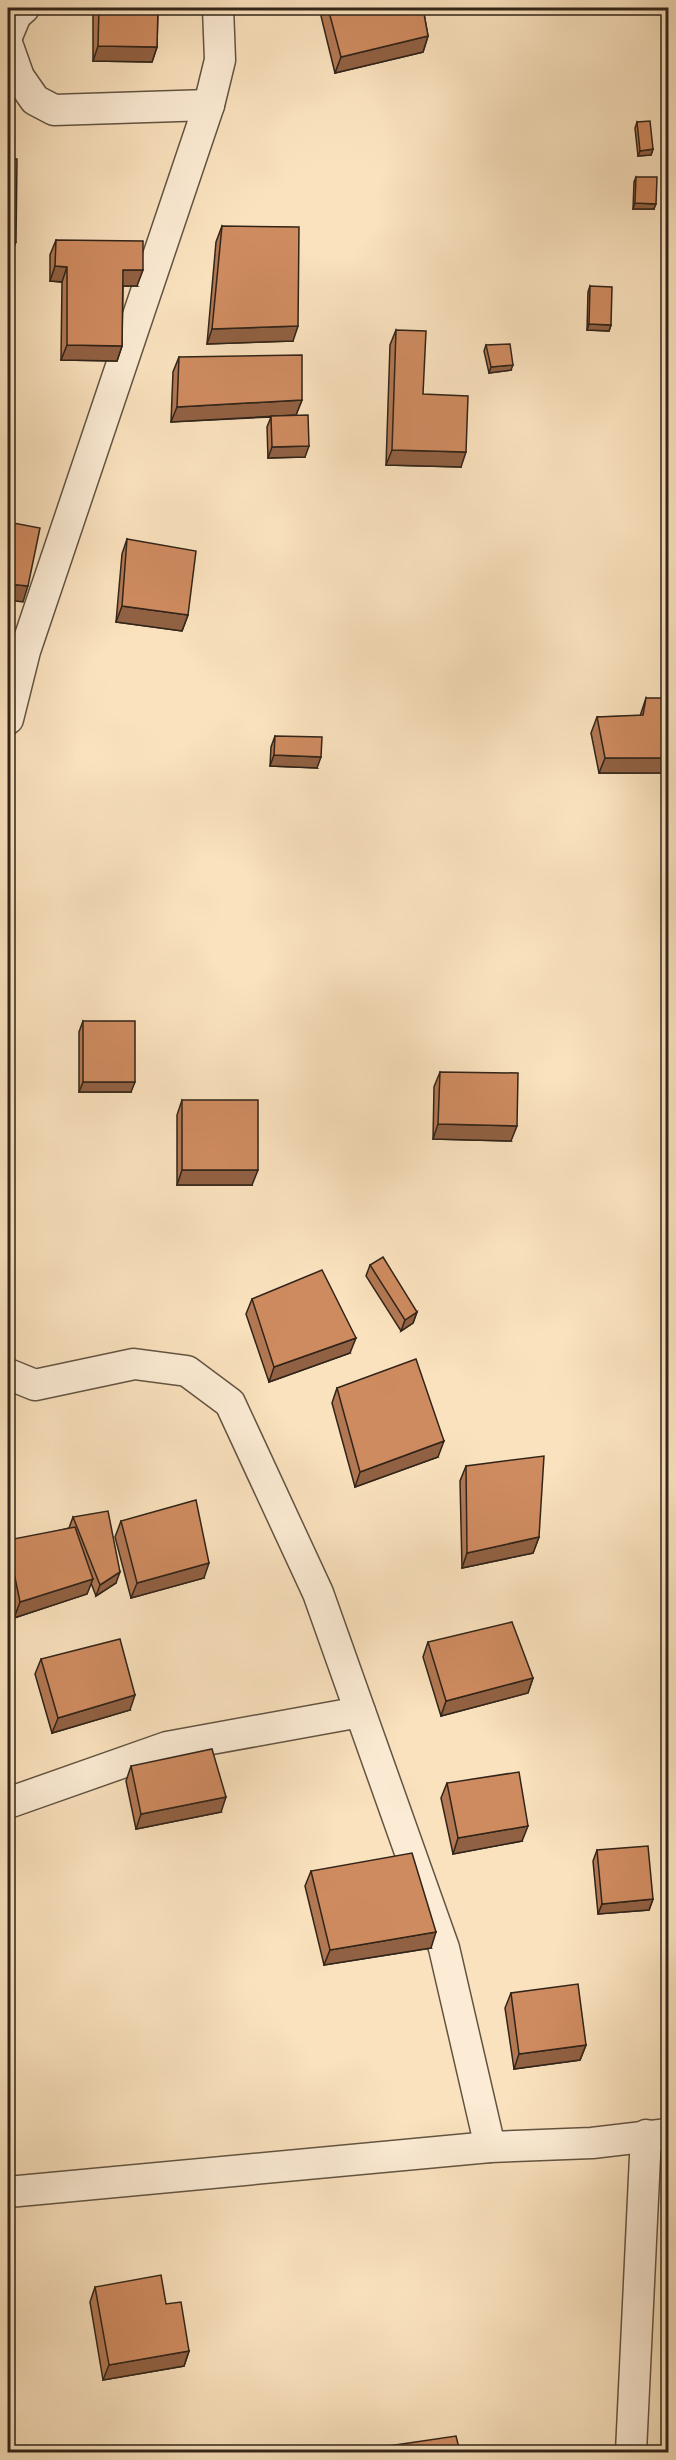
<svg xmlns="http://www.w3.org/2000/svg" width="676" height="2460" font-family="'Libre Bodoni',serif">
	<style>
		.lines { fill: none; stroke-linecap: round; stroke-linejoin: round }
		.minor-casing { stroke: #635442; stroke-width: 33 }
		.minor { stroke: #fcecd5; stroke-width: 30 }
		.wall { fill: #b27853; stroke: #312419; stroke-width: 1.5 }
		.shaded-wall { fill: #916143; stroke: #312419; stroke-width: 1.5 }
		.building { fill: #cf8b60; stroke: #312419; stroke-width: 1.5 }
	</style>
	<rect width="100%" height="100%" fill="#fae2be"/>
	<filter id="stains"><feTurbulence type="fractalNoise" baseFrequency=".00333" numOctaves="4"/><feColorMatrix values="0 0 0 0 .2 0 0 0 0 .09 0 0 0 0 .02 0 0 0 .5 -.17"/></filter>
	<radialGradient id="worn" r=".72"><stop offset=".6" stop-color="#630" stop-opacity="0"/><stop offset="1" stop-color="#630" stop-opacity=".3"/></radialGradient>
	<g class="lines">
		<g class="minor-casing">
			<g id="minor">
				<polyline points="8,34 16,15 24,8"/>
				<polyline points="8,46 19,77 35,100 54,110 209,105"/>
				<polyline points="8,719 25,651 209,105 220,60 218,8"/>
				<polyline points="8,1374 35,1385 134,1364 187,1371 230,1403 318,1593 444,1948 490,2147"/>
				<polyline points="8,1803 167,1747 360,1712"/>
				<polyline points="8,2192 490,2147 592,2143 668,2134"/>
				<polyline points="631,2452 646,2135"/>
			</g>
		</g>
		<use href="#minor" class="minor"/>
	</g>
	<g class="wall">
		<polygon points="93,8 158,8 157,47 152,62 93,61"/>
		<polygon points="324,8 423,8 428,36 423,52 335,73 321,16"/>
		<polygon points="637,122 653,149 651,155 638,156 635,128"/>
		<polygon points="636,177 654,209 633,209 634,182"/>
		<polygon points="222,226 293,341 207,344 216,242"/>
		<polygon points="56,240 137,286 123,286 122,346 117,361 61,360 62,282 50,281 50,255"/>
		<polygon points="590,286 611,325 609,331 587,330 588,292"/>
		<polygon points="396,330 423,394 461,467 386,465 390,345"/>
		<polygon points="486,345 511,370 489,373 484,351"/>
		<polygon points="179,357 302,400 296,415 305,457 268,458 267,427 271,417 171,422 173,372"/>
		<polygon points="127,539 188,615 182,631 116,622 122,554"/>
		<polygon points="646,698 669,773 599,773 591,733 597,717 640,716"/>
		<polygon points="275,736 317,768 270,766 271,747"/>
		<polygon points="83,1021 131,1092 79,1092 79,1032"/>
		<polygon points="440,1072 511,1141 433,1139 434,1087"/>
		<polygon points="182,1100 252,1185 177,1185 177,1115"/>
		<polygon points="370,1265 417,1312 413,1323 401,1331 366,1276"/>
		<polygon points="252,1299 350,1353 269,1382 246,1314"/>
		<polygon points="337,1388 438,1457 355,1487 332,1403"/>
		<polygon points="466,1466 539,1537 533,1553 462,1568 460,1481"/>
		<polygon points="73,1517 116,1583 96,1596 91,1583 87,1594 14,1618 10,1596 8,1603 8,1544 69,1528"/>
		<polygon points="121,1521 204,1578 131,1598 115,1537"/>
		<polygon points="428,1642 533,1678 528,1693 441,1716 423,1657"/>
		<polygon points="41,1659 130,1710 52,1733 35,1674"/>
		<polygon points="131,1766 221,1812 136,1829 126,1781"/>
		<polygon points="447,1783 522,1841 453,1854 441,1798"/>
		<polygon points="597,1850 653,1899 649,1910 598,1914 593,1861"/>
		<polygon points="311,1871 431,1948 324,1965 305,1886"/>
		<polygon points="511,1993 586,2045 580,2060 514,2069 505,2008"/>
		<polygon points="95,2287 189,2351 184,2366 103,2380 90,2302"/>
	</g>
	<g class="shaded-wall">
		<polygon points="428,36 423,52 335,73 341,57"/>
		<polygon points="98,46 157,47 152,62 93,61"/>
		<polygon points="653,149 651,155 638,156 640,151"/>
		<polygon points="635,203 656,204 654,209 633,209"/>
		<polygon points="8,242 16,242 12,253 8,253"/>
		<polygon points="55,266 67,267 62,282 50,281"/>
		<polygon points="123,270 143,270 137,286 118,286"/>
		<polygon points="589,324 611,325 609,331 587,330"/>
		<polygon points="298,326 293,341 207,344 212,329"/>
		<polygon points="67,345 122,346 117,361 61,360"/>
		<polygon points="513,365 511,370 489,373 491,367"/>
		<polygon points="302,400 296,415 171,422 177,407"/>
		<polygon points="309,446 305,457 268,458 272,447"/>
		<polygon points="392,450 466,452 461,467 386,465"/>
		<polygon points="8,584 28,586 23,602 8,600"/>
		<polygon points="122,606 188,615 182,631 116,622"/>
		<polygon points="274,755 321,757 317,768 270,766"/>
		<polygon points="605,758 669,758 669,773 599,773"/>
		<polygon points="83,1082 135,1082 131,1092 79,1092"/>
		<polygon points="438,1124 517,1126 511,1141 433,1139"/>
		<polygon points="182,1170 258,1170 252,1185 177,1185"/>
		<polygon points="417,1312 413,1323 401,1331 405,1320"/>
		<polygon points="356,1338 350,1353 269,1382 274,1367"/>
		<polygon points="444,1441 438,1457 355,1487 360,1472"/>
		<polygon points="539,1537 533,1553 462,1568 467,1553"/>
		<polygon points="209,1563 204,1578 131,1598 137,1583"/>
		<polygon points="120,1572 116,1583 96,1596 100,1585"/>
		<polygon points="93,1579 87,1594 14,1618 20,1602"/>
		<polygon points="11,1594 8,1603 8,1595"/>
		<polygon points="533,1678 528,1693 441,1716 446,1701"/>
		<polygon points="135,1695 130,1710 52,1733 58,1718"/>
		<polygon points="226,1797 221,1812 136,1829 141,1814"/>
		<polygon points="528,1826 522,1841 453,1854 458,1838"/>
		<polygon points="653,1899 649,1910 598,1914 602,1904"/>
		<polygon points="436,1932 431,1948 324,1965 330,1950"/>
		<polygon points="586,2045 580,2060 514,2069 519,2054"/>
		<polygon points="189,2351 184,2366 103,2380 109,2365"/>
	</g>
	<g class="building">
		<polygon points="99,8 158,8 157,47 98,46"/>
		<polygon points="328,8 423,8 428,36 341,57"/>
		<polygon points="650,121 653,149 640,151 637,122"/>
		<polygon points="8,159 17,159 16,242 8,242"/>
		<polygon points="636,177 657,177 656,204 635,203"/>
		<polygon points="222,226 299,227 298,326 212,329"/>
		<polygon points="56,240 143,241 143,270 123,270 122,346 67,345 67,267 55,266"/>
		<polygon points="590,286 612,287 611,325 589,324"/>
		<polygon points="396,330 426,331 423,394 468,396 466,452 392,450"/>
		<polygon points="510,344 513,365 491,367 486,345"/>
		<polygon points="302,355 302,400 177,407 179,357"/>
		<polygon points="308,415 309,446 272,447 271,416"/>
		<polygon points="8,522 40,528 28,586 8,584"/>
		<polygon points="127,539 196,551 188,615 122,606"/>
		<polygon points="646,698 669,698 669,758 605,758 597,717 643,715"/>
		<polygon points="275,736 322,737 321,757 274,755"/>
		<rect x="83" y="1021" width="52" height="61"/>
		<polygon points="440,1072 518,1073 517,1126 438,1124"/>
		<rect x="182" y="1100" width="76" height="70"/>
		<polygon points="383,1257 417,1312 405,1320 370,1265"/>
		<polygon points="322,1270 356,1338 274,1367 252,1299"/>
		<polygon points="416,1359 444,1441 360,1472 337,1388"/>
		<polygon points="544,1456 539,1537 467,1553 466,1466"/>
		<polygon points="196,1500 209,1563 137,1583 121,1521"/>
		<polygon points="108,1511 120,1572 100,1585 73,1517"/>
		<polygon points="75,1527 93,1579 20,1602 8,1544 8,1540"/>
		<polygon points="8,1581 11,1594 8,1595"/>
		<polygon points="512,1622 533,1678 446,1701 428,1642"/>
		<polygon points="120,1639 135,1695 58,1718 41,1659"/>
		<polygon points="212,1749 226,1797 141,1814 131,1766"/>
		<polygon points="519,1772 528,1826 458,1838 447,1783"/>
		<polygon points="648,1846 653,1899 602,1904 597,1850"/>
		<polygon points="412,1853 436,1932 330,1950 311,1871"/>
		<polygon points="578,1984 586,2045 519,2054 511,1993"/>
		<polygon points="161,2275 166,2304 181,2302 189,2351 109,2365 95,2287"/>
		<polygon points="456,2436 460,2452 383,2452 382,2447"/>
	</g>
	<rect width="676" height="2460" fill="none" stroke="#fae2be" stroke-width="30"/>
	<rect x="9" y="9" width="658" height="2442" fill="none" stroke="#312419" stroke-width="3"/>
	<rect x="15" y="15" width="646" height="2430" fill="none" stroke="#312419" stroke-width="1.5"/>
	<rect width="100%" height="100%" filter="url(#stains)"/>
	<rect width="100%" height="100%" fill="url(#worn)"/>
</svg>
